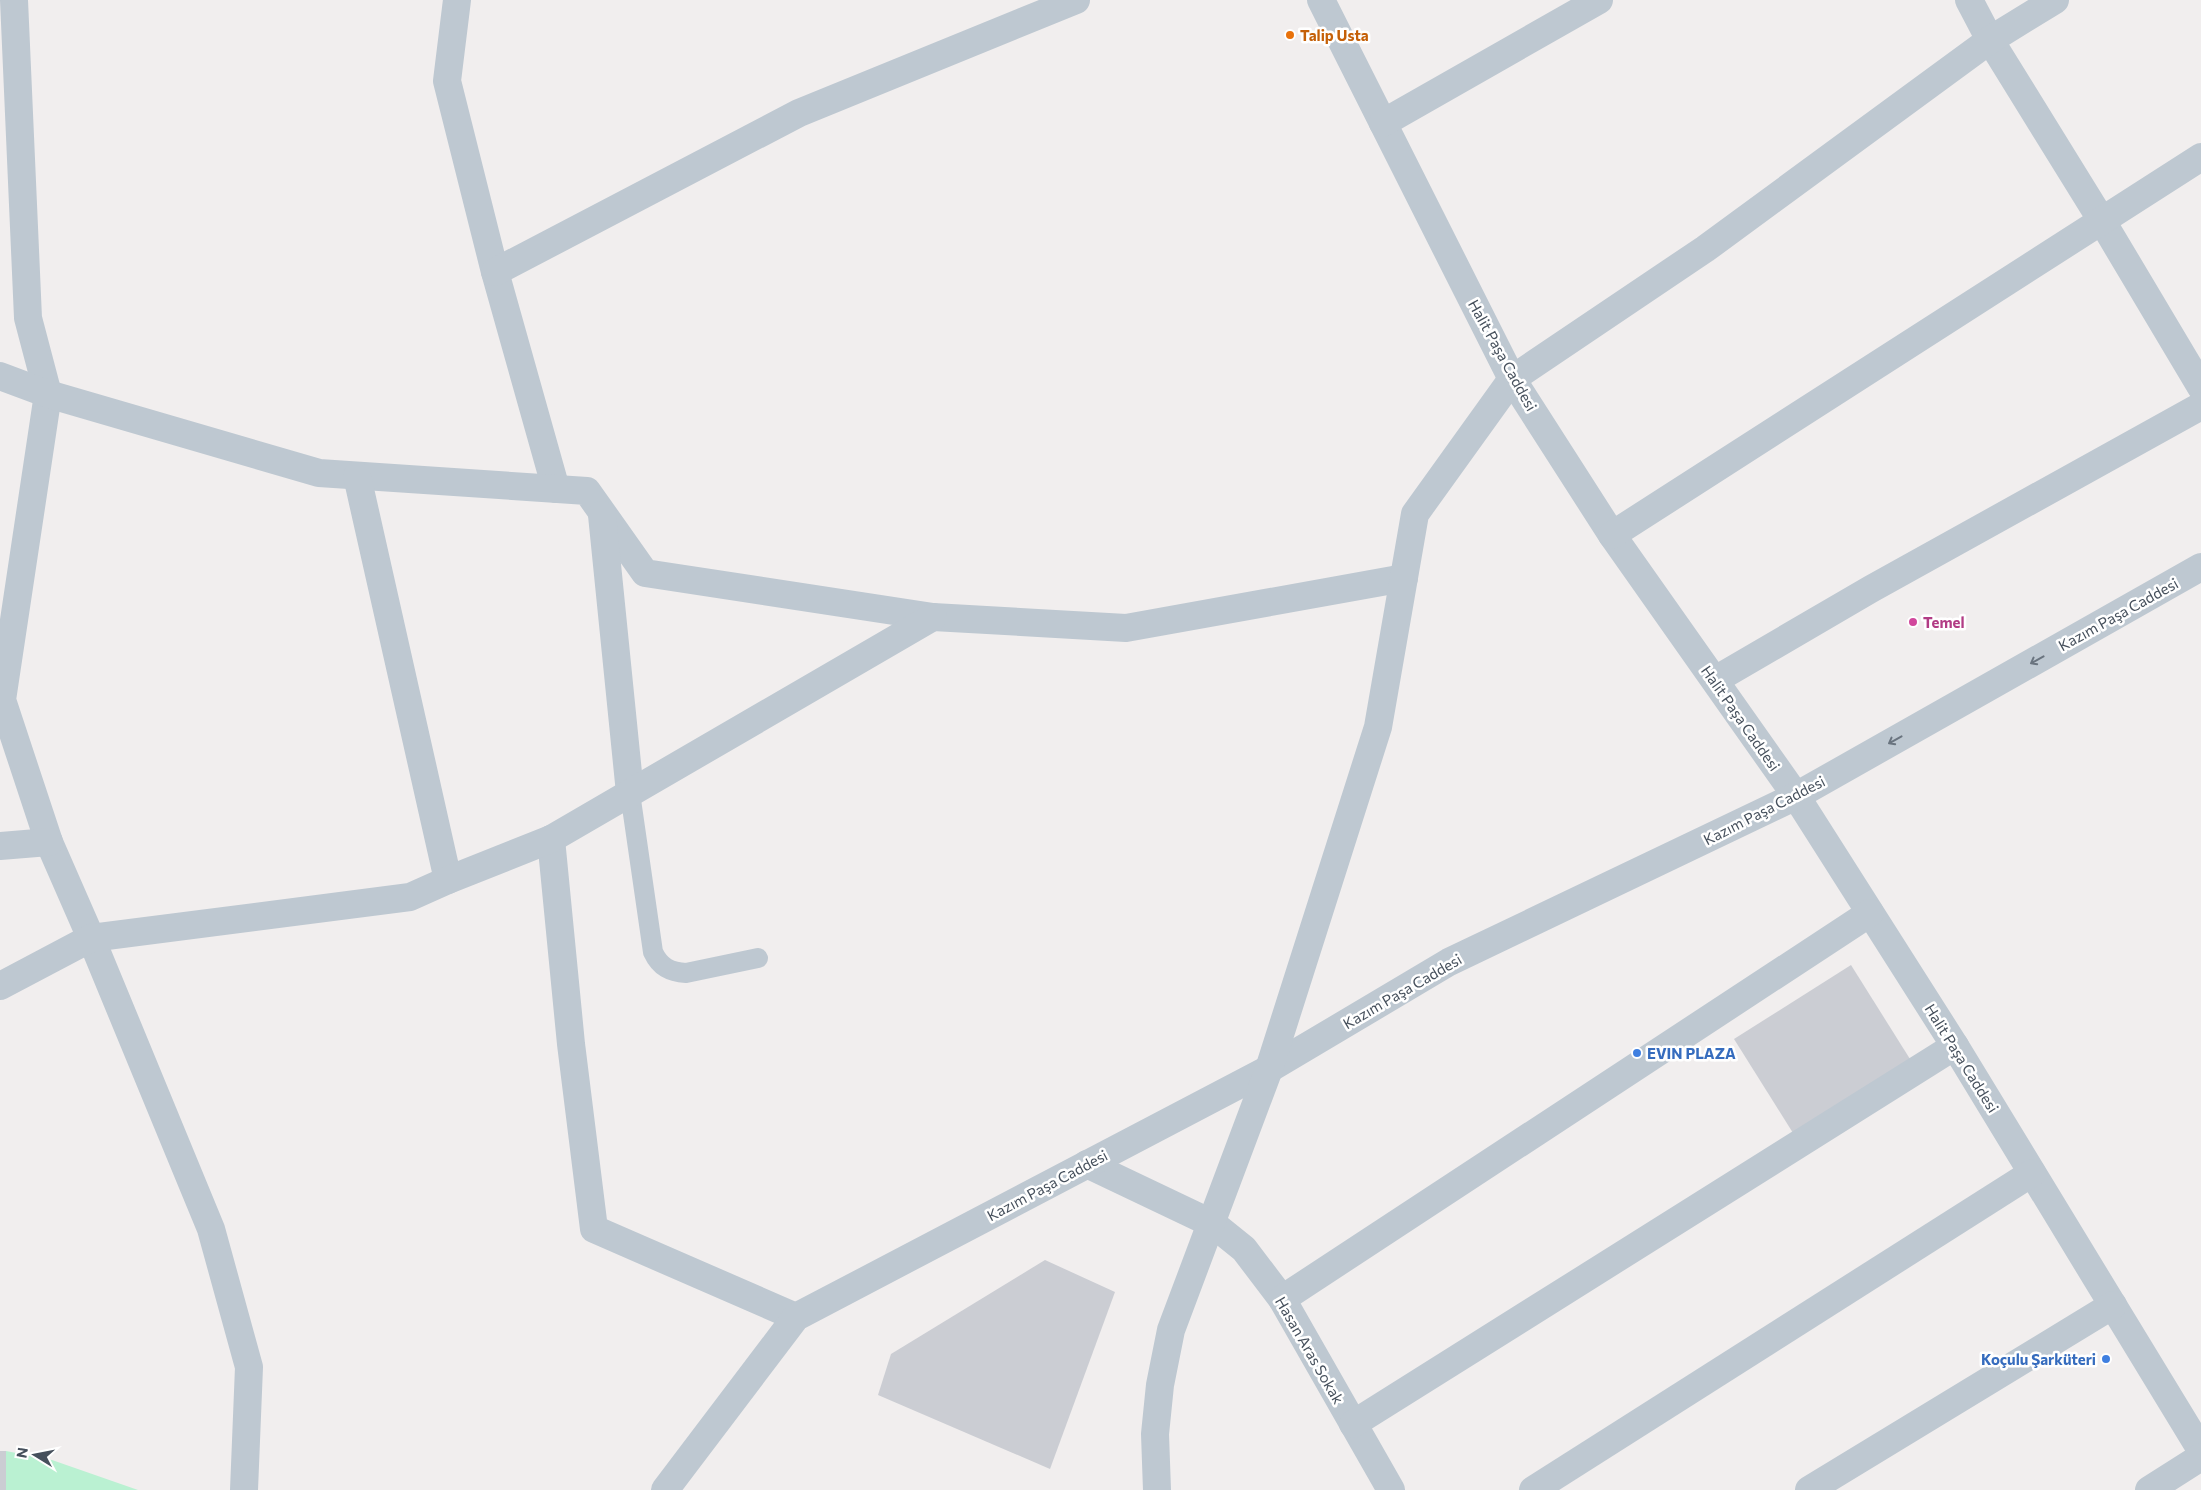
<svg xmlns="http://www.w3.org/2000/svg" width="2201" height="1490" font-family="Commissioner,sans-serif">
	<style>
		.green { fill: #baf1d2 }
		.building { fill: #cbcdd3 }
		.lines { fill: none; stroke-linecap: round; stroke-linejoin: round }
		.service { stroke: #bec8d1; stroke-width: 20 }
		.minor { stroke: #bec8d1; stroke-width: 28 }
		.tertiary { stroke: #bec8d1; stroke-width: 28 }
		.oneway { stroke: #6a747f }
		.food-dot { fill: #e8710a; stroke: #fff; stroke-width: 2 }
		.hotel-dot { fill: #d1479c; stroke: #fff; stroke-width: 2 }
		.shop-dot { fill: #3f7fe0; stroke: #fff; stroke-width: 2 }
		.labels { text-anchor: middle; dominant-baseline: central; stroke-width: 5; stroke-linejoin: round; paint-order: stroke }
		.food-label { font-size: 15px; font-weight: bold; fill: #c56008; stroke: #fff; text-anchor: start }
		.street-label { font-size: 15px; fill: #46505c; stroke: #fff }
		.hotel-label { font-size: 15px; font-weight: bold; fill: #b23c85; stroke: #fff; text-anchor: start }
		.shop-label { font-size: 15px; font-weight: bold; fill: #366cbe; stroke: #fff; text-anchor: start }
	</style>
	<rect width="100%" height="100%" fill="#f1eeee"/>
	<polygon class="green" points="0,1451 6,1451 52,1460 138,1490 0,1490"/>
	<g class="building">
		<polygon points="1851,965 1910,1059 1793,1133 1734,1039"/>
		<polygon points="1045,1260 1115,1292 1050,1469 878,1395 891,1354"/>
		<rect x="0" y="1451" width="6" height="39"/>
	</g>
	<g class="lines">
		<path class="service" d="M 630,793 L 653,952 C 660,967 670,972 686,973 L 758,958"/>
		<g class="minor">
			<polyline points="14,0 28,318 48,394 2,700 49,842 91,938 211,1229 249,1367 244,1490"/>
			<polyline points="457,0 447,81 495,272 556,489"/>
			<polyline points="1321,0 1512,379 1612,535 1796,796 1955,1046 2201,1450"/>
			<polyline points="1969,0 1990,40 2102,221 2201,387"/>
			<polyline points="1383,123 1599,0"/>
			<polyline points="495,272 799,113 1076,0"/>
			<polyline points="0,376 48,394 319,473 587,491 645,573 933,617 1126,628 1404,578"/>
			<polyline points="357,476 448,880"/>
			<polyline points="602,515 630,793"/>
			<polyline points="1612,535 2201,157"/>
			<polyline points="1715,680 1871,589 2201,406"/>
			<polyline points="551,839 571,1044 594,1229 796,1317"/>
			<polyline points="0,846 49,842"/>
			<polyline points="0,986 91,938 410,897 448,880 551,839 933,617"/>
			<polyline points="1087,1164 1213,1224 1244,1249 1282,1299 1391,1490"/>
			<polyline points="1282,1299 1870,913"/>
			<polyline points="1353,1424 1955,1046"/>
			<polyline points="665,1490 796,1317 1269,1069 1449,962 1796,796 2201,567"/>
			<polyline points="1157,1490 1155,1434 1160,1385 1171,1330 1269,1069 1378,727 1415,514 1512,379 1705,249 1990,40 2055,0"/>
			<polyline points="1533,1490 2032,1173"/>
			<polyline points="1809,1490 2113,1305"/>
		</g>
		<polyline class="tertiary" points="2149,1490 2201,1457"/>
	</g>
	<defs><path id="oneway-shaft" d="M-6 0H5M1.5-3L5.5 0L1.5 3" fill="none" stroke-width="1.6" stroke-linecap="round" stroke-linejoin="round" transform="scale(1.25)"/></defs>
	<g class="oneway">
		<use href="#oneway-shaft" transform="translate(2037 660) rotate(151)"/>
		<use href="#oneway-shaft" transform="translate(1895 740) rotate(151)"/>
	</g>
	<circle class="food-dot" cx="1290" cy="35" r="5"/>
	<circle class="hotel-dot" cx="1913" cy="622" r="5"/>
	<g class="shop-dot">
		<circle cx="1637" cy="1053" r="5"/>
		<circle cx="2106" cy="1359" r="5"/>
	</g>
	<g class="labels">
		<g class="food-label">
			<text x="1300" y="35">Talip Usta</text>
		</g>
		<g class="street-label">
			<text transform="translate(1503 355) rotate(61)">Halit Paşa Caddesi</text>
			<text transform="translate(2118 614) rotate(-29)">Kazım Paşa Caddesi</text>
			<text transform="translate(1741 718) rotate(55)">Halit Paşa Caddesi</text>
			<text transform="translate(1764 810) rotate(-27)">Kazım Paşa Caddesi</text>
			<text transform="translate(1402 991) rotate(-30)">Kazım Paşa Caddesi</text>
			<text transform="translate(1962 1058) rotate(58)">Halit Paşa Caddesi</text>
			<text transform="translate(1047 1185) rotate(-28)">Kazım Paşa Caddesi</text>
			<text transform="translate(1310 1350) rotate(60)">Hasan Aras Sokak</text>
		</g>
		<g class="hotel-label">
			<text x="1923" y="622">Temel</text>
		</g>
		<g class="shop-label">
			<text x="1647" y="1053">EVIN PLAZA</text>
			<text x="2096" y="1359" text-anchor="end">Koçulu Şarküteri</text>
		</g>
	</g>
	<g transform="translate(35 1455) rotate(280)" stroke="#ffffff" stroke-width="4" paint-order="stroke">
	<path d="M0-4L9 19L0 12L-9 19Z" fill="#46505c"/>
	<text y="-8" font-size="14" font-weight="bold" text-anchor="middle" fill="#46505c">N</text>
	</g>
</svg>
